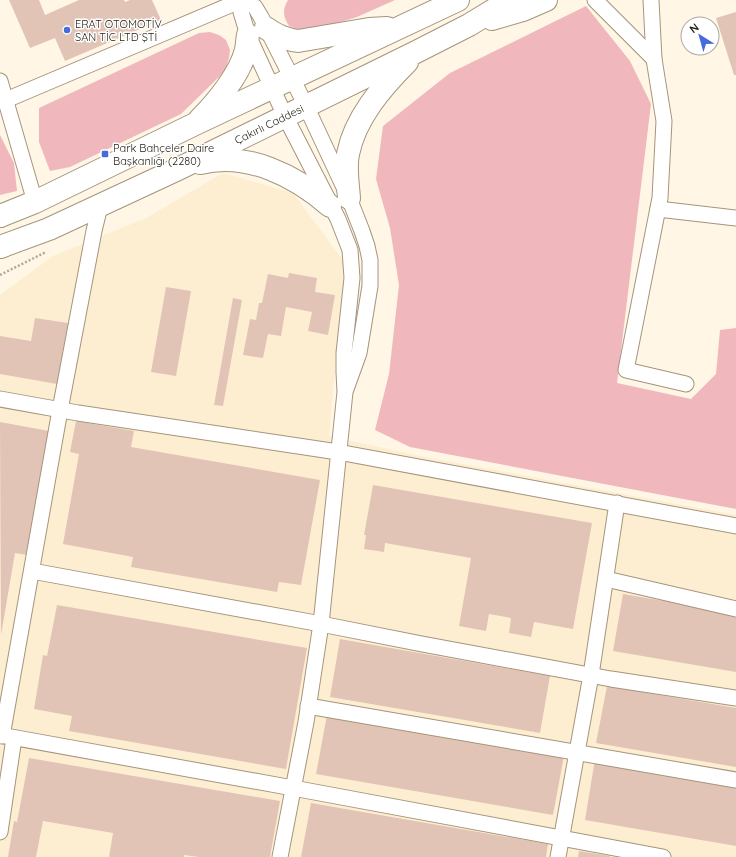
<svg xmlns="http://www.w3.org/2000/svg" width="736" height="857" font-family="Quicksand,sans-serif">
	<style>
		.built { fill: #fdeed2 }
		.green { fill: #f0b8bd }
		.building { fill: #e2c4b6 }
		.lines { fill: none; stroke-linecap: round; stroke-linejoin: round }
		.minor-casing { stroke: #a4957c; stroke-width: 17 }
		.secondary-casing { stroke: #a4957c; stroke-width: 24 }
		.trunk-casing { stroke: #a4957c; stroke-width: 24 }
		.path { stroke: #afa899; stroke-width: 2.5; stroke-dasharray: 2 2; stroke-linecap: butt }
		.minor { stroke: #fff; stroke-width: 15 }
		.secondary { stroke: #fff; stroke-width: 22 }
		.trunk { stroke: #fff; stroke-width: 22 }
		.poi-dot { fill: #476add; stroke: #fff; stroke-width: 1.5 }
		.labels { text-anchor: middle; dominant-baseline: central; stroke-width: 3; stroke-linejoin: round; paint-order: stroke }
		.poi-label { font-size: 11px; fill: #272218; stroke: #fff; text-anchor: start }
		.street-label { font-size: 11px; fill: #272218; stroke: #fff }
	</style>
	<rect width="100%" height="100%" fill="#fff6e5"/>
	<polygon class="built" points="223,173 293,193 345,263 329,436 420,456 736,515 736,857 0,857 0,295 53,256 146,218"/>
	<g class="green">
		<path d="M 288,0 L 395,0 L 357,17 L 307,32 L 289,26 C 283,16 282,10 288,0 Z"/>
		<polygon points="586,6 630,61 651,104 617,383 691,399 716,374 720,330 736,328 736,509 410,447 375,430 389,374 399,285 390,228 376,179 383,126 450,73"/>
		<polygon points="210,32 219,35 226,40 230,50 229,58 226,68 221,75 181,114 70,167 50,171 39,142 39,108 199,33"/>
		<polygon points="0,135 14,163 17,191 0,195"/>
	</g>
	<g class="building">
		<polygon points="9,0 39,0 45,15 79,0 124,0 125,2 130,0 152,0 161,20 65,61 55,38 30,48"/>
		<polygon points="736,12 736,75 734,75 716,18"/>
		<polygon points="289,273 317,278 315,292 335,295 328,335 308,331 312,312 286,307 281,336 268,334 263,358 243,355 250,319 256,320 259,303 262,303 268,274 288,278"/>
		<polygon points="166,287 191,291 176,376 151,372"/>
		<polygon points="233,298 242,300 223,406 214,405"/>
		<polygon points="35,318 68,323 57,384 0,374 0,336 31,341"/>
		<polygon points="76,421 134,431 131,447 320,480 301,585 279,582 277,592 131,567 133,557 63,544 79,454 70,452"/>
		<polygon points="0,422 49,431 27,555 15,553 1,635"/>
		<polygon points="373,485 592,523 573,629 534,622 531,637 509,633 511,618 489,614 486,631 459,626 471,558 385,543 384,552 364,549 366,535 364,535"/>
		<polygon points="623,594 736,613 736,672 613,651"/>
		<polygon points="57,605 307,648 286,769 69,731 72,716 34,709 43,655 47,656"/>
		<polygon points="340,639 550,676 540,733 330,697"/>
		<polygon points="607,686 736,708 736,767 596,743"/>
		<polygon points="327,715 564,756 553,815 316,774"/>
		<polygon points="29,758 280,801 270,857 199,857 184,855 184,857 109,857 113,833 43,821 36,857 8,857 14,821 17,822"/>
		<polygon points="595,759 736,783 736,846 585,820"/>
		<polygon points="311,803 548,844 546,857 301,857"/>
		<polygon points="579,851 610,856 610,857 578,857"/>
	</g>
	<g class="lines">
		<g class="minor-casing">
			<g id="minor">
				<polyline points="243,0 241,12 248,35 285,116 338,219 350,250 352,278 344,353 344,372 345,392 321,624 306,722 280,857"/>
				<polyline points="244,0 255,7 261,17 306,106 349,198 362,231 367,246 370,260 370,286 359,353 346,389"/>
				<polyline points="595,0 654,59"/>
				<polyline points="651,0 654,59 664,121 660,198 626,370 686,384"/>
				<polyline points="0,81 35,202"/>
				<polyline points="0,101 6,100 242,0"/>
				<polyline points="658,209 736,218"/>
				<polyline points="0,399 78,413 338,452 736,526"/>
				<polyline points="32,571 321,624 422,644 611,679 736,698"/>
				<polyline points="606,579 736,609"/>
				<polyline points="308,706 736,780"/>
				<polyline points="0,735 293,788 663,857"/>
				<polyline points="2,736 60,410 94,231 100,206"/>
				<polyline points="0,832 14,738"/>
				<polyline points="558,857 591,675 617,503"/>
			</g>
		</g>
		<g class="secondary-casing">
			<g id="secondary">
				<polyline points="492,19 523,10 546,0"/>
				<path d="M 266,28 C 277,36 285,39 298,41 L 369,29 L 387,28"/>
				<path d="M 200,119 C 217,102 240,74 246,50 C 247,45 247,40 248,35"/>
				<path d="M 200,163 C 247,151 296,176 330,206"/>
				<path d="M 349,198 C 348,184 345,168 348,154 C 355,118 382,87 407,62"/>
				<polyline points="0,216 35,202 195,124 458,0"/>
				<path id="s1" d="M 0,247 L 49,229 L 178,169 L 416,52 L 469,25 L 510,0"/>
			</g>
		</g>
		<g class="trunk-casing">
			<g id="trunk">
				<polyline points="0,216 1,215"/>
				<polyline points="0,247 3,246"/>
			</g>
		</g>
		<polyline class="path" points="0,275 46,252"/>
		<use href="#minor" class="minor"/>
		<use href="#secondary" class="secondary"/>
		<use href="#trunk" class="trunk"/>
	</g>
	<g class="poi-dot">
		<circle cx="67" cy="30" r="4"/>
		<rect x="101" y="150" width="8" height="8" rx="2"/>
	</g>
	<g class="labels">
		<g class="poi-label">
			<text x="75" y="24">ERAT OTOMOTİV<tspan x="75" dy="13">SAN TİC LTD ŞTİ</tspan></text>
			<text x="113" y="148">Park Bahçeler Dai̇re<tspan x="113" dy="13">Başkanlığı (2280)</tspan></text>
		</g>
		<g class="street-label">
			<text stroke="none"><textPath href="#s1" startOffset="296">Çakırlı Caddesi</textPath></text>
		</g>
	</g>
	<g transform="translate(700 36) rotate(323)"><circle r="19" fill="#ffffff" stroke="#a9a7a3"/>
	<path d="M0-3L7 15L0 10L-7 15Z" fill="#476add"/>
	<text y="-6" font-size="11" font-weight="bold" text-anchor="middle" fill="#272218">N</text>
	</g>
</svg>
